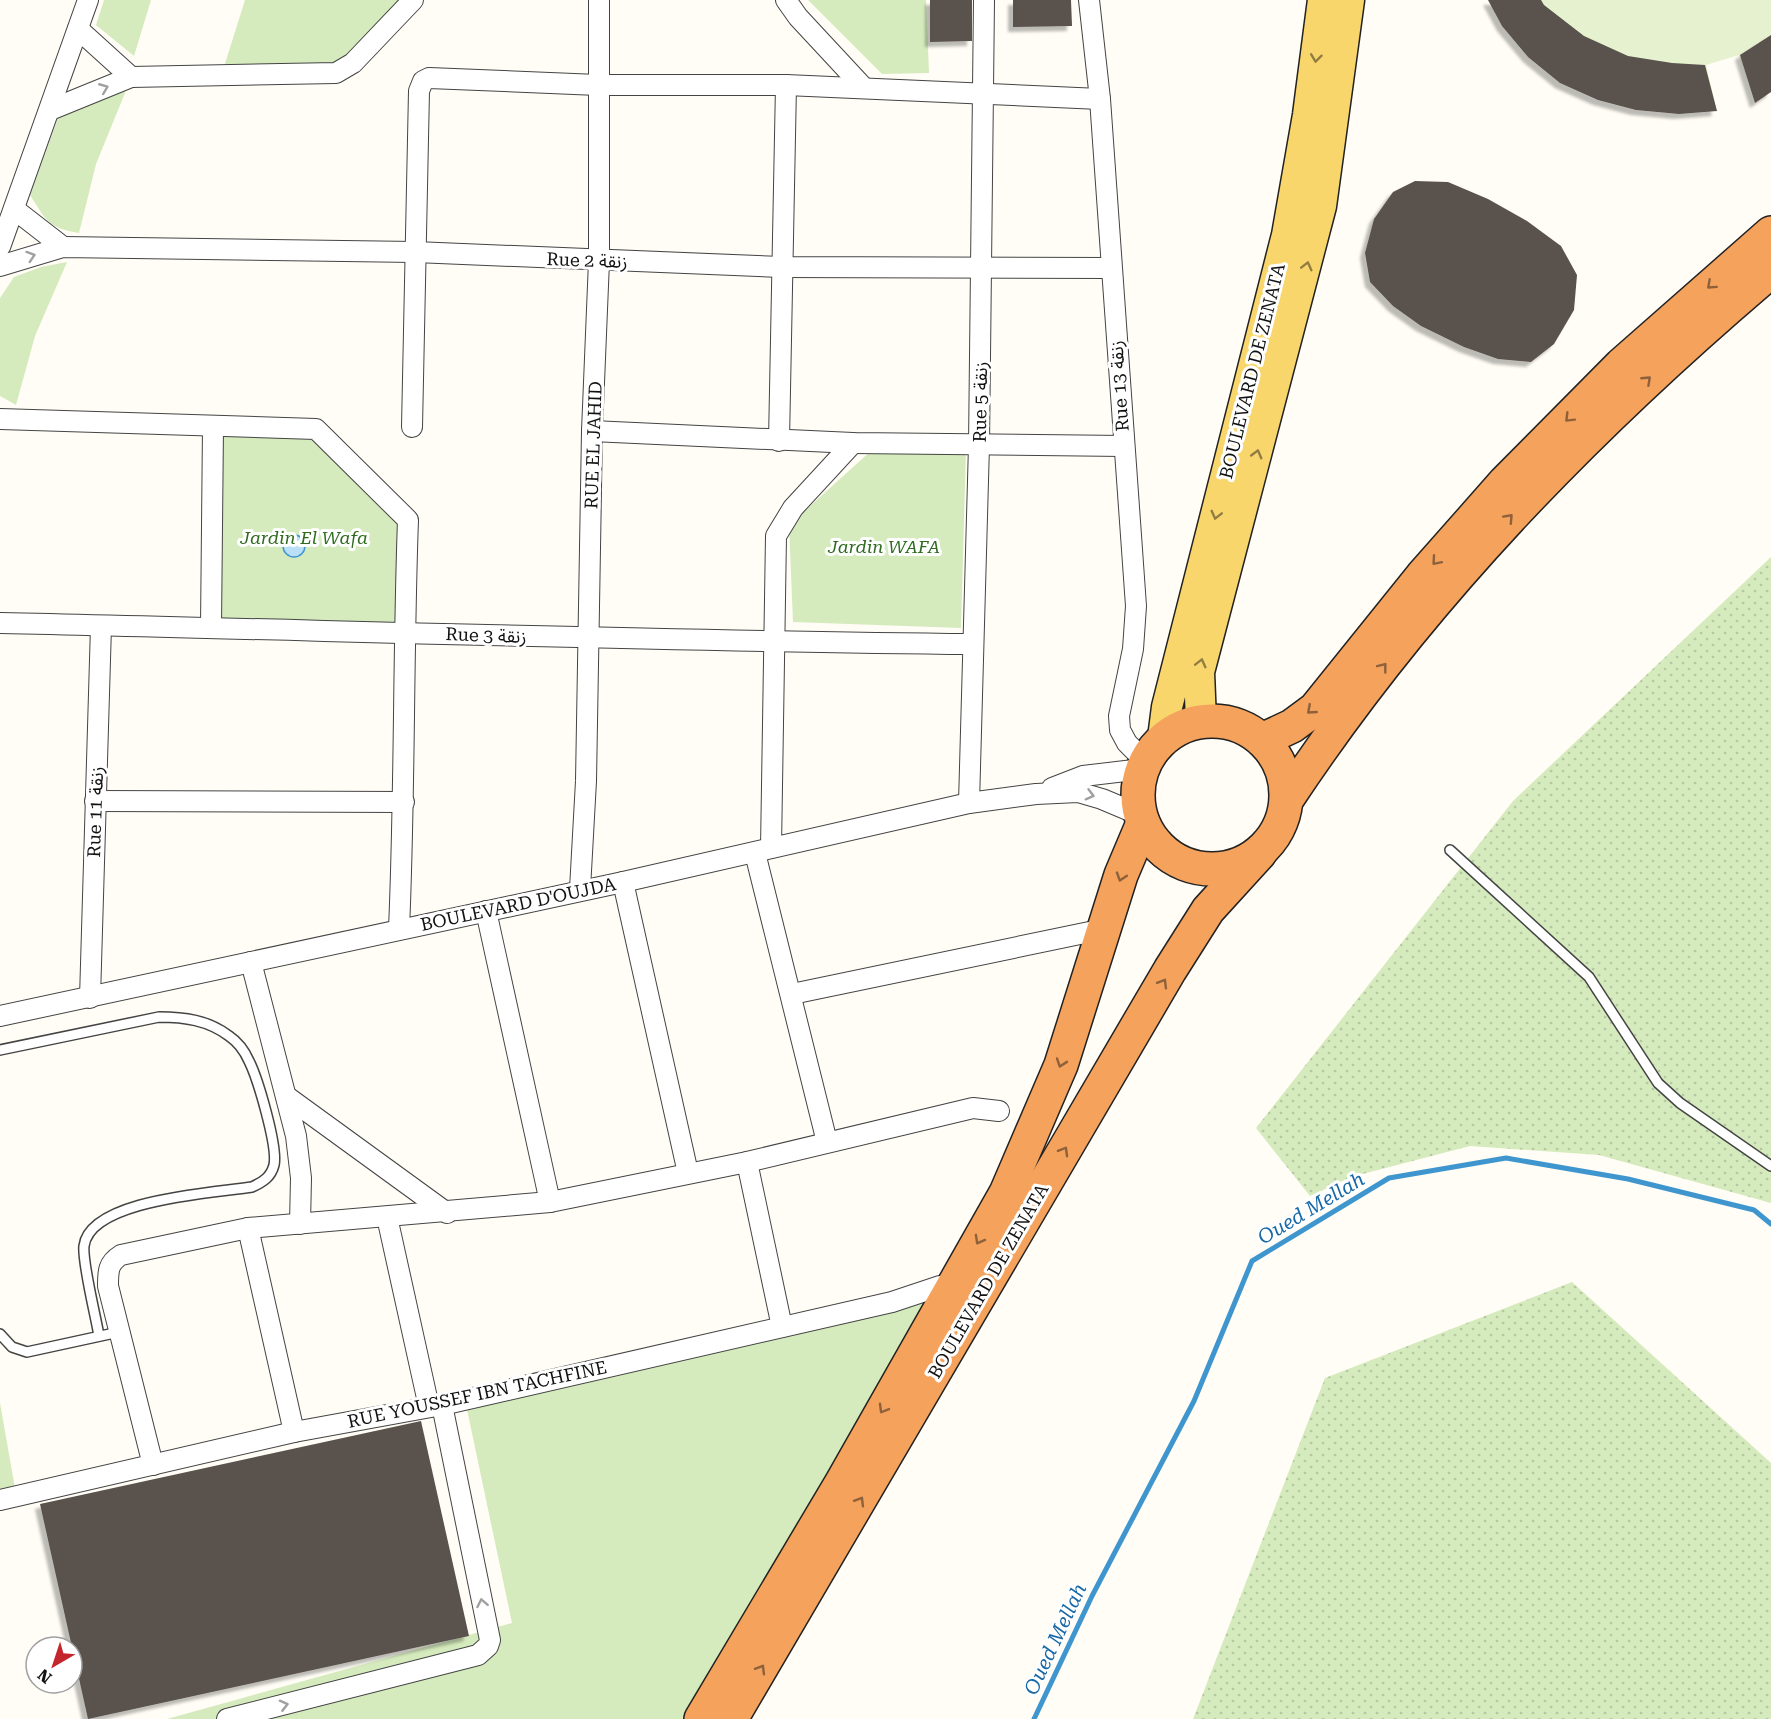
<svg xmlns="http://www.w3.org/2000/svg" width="1771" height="1719" font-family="'Roboto Serif','Noto Sans Arabic',serif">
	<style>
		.grass { fill: url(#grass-dots) }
		.park { fill: #d5ebbd }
		.pitch { fill: #e6f2cf }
		.water { fill: #b9e0f7; stroke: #3f96cf; stroke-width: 1.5 }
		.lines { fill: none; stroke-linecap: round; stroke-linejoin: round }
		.stream { stroke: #3f96cf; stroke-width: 5 }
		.building { fill: #5a524d; filter: url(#shadow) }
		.lane-casing { stroke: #444; stroke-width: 12 }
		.street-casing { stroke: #444; stroke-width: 22 }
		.primary-casing { stroke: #222; stroke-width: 33 }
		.highway-casing { stroke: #222; stroke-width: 36 }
		.lane { stroke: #fff; stroke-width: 9 }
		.street { stroke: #fff; stroke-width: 20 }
		.primary { stroke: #f9d66b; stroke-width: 30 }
		.highway { stroke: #f5a25d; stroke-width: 33 }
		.oneway { stroke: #917d42 }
		.oneway2 { stroke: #a0a0a0 }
		.oneway3 { stroke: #8e613b }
		.labels { text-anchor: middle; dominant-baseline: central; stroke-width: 6; stroke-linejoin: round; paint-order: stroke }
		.street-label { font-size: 18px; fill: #111; stroke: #fff }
		.park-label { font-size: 18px; font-style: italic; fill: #2f6b1f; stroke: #fff }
		.water-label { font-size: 20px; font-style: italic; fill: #1768a6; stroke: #fff }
	</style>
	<defs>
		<pattern id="grass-dots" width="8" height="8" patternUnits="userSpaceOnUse" patternTransform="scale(1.5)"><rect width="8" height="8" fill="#d5ebbd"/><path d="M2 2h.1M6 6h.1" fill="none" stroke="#b6c8a1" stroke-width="1.8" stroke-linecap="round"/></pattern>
		<filter id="shadow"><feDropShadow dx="-5" dy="5" stdDeviation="1.5" flood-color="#0004"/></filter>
	</defs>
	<rect width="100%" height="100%" fill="#fffdf5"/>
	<g class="grass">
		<polygon points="1771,557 1771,1203 1599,1155 1470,1146 1351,1177 1310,1196 1256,1128 1513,801"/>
		<polygon points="1572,1282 1771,1463 1771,1719 1193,1719 1325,1378"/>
	</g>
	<g class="park">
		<polygon points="104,0 151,0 134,56 96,25"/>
		<polygon points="245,0 407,0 327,84 223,70"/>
		<polygon points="808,0 926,0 929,73 882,74"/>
		<path d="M 127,88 L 96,164 L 79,233 C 48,228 46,220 30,195 L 58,118 Z"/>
		<polygon points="67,262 35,336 16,405 0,396 0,298 14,277 41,267"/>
		<polygon points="213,427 332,438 416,513 404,633 211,626"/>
		<polygon points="872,450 966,450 961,628 793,622 789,525"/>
		<polygon points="934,1297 687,1719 167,1719 512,1623 465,1400"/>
		<polygon points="0,1403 16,1494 0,1496"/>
	</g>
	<path class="pitch" d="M 1488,0 L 1771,0 L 1771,92 L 1755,103 L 1739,55 L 1706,65 L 1717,111 C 1617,118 1537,94 1488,0 Z"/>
	<circle class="water" cx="294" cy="546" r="11"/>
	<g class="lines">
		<polyline class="stream" points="1034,1719 1092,1596 1194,1401 1252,1261 1389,1178 1506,1158 1628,1179 1754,1210 1771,1224"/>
	</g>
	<g class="building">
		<polygon points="930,0 972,0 972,41 930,42"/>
		<polygon points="1013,0 1071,0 1072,26 1013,27"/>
		<polygon points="1488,0 1541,0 1544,5 1584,36 1628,56 1672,63 1705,65 1717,111 1679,114 1636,110 1598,100 1560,83 1528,57 1502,26"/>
		<polygon points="1771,35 1771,92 1755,103 1740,55"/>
		<polygon points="1415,181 1448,182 1488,199 1527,221 1561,246 1577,275 1574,310 1554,344 1531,362 1498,359 1464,347 1421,326 1393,306 1370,282 1365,253 1374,219 1393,192"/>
		<polygon points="421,1421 469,1636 88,1719 40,1504"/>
	</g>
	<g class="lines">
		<g class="lane-casing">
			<g id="lane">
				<polyline points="1450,850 1589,977 1658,1083 1680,1103 1771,1166"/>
				<path d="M 0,1050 L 159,1017 C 184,1017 208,1020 229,1036 C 238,1042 245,1052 249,1061 C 258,1079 278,1147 274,1165 C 271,1177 263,1182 252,1187 C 215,1193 90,1199 84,1246 C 82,1262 96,1317 99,1336"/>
				<polyline points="0,1334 12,1347 27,1352 119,1332"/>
			</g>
		</g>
		<g class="street-casing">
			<g id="street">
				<polyline points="786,0 798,17 864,88"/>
				<polyline points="1089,0 1100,99 1136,606 1133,649 1119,716 1120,730 1127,743 1145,761"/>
				<polyline points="131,77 336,73 353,63 413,0"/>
				<polyline points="50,110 131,77 78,29"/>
				<polyline points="14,209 63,247"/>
				<polyline points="0,247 88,0"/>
				<polyline points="0,266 63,247 415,252 781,267 1110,268"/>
				<path d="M 0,419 L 316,429 L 408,520 C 403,656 405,793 399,929"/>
				<polyline points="412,427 419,91 423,81 429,78 598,85 786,85 1100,99"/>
				<polyline points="592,431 853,443 1124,446"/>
				<polyline points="779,441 786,85"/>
				<path d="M 0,623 C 324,630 648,641 972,644"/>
				<polyline points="211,626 213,427"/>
				<polyline points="1052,788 1083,776 1142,769"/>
				<polyline points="95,801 404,802"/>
				<polyline points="969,803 979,445 984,0"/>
				<polyline points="771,848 776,536 793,508 853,443"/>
				<polyline points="755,853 827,1142"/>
				<polyline points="623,882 688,1173"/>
				<polyline points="580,889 586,781 592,431 599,261 599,0"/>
				<polyline points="486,911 550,1202"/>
				<polyline points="251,962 296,1136 301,1178 300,1224"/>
				<polyline points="792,994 1104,929"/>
				<polyline points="90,998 101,626"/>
				<polyline points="0,1016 623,882 969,803 1036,794 1078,792 1102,799 1140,815"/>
				<polyline points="286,1096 447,1213"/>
				<polyline points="747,1162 782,1327"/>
				<polyline points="387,1217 429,1407"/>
				<polyline points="248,1228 294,1432"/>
				<path d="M 153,1465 L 108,1286 C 108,1271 108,1263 121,1255 L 248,1228 L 550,1202 L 747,1162 L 973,1108 L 999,1111"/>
				<polyline points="0,1500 294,1432 442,1405 892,1302 940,1286 954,1286"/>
				<polyline points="227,1719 478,1655 488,1646 490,1640 442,1405"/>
			</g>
		</g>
		<g class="primary-casing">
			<g id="primary">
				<polyline points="1201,721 1199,672 1321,206 1349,0"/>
				<polyline points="1163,738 1167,707 1287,235 1308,115 1323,0"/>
			</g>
		</g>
		<g class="highway-casing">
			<g id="highway">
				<circle cx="1212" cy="795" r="74"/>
				<polyline points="1262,740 1292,726 1315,709 1422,576 1505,482 1621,365 1771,233"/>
				<path d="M 1287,799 C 1421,597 1586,428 1771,271"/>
				<polyline points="701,1719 842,1482 1006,1193 1061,1065 1121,875 1143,823"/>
				<polyline points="731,1719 1170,970 1208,910 1260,853"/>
			</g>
		</g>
		<use href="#lane" class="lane"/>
		<use href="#street" class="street"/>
		<use href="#primary" class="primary"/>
		<use href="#highway" class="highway"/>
	</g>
	<defs><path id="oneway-chevron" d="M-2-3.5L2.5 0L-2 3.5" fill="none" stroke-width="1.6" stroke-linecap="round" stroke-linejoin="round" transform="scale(1.5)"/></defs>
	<g class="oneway">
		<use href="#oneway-chevron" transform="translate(1316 58) rotate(97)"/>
		<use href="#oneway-chevron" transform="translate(1307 266) rotate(-76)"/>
		<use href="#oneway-chevron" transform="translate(1257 454) rotate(-75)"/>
		<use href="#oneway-chevron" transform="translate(1216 515) rotate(104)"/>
		<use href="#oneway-chevron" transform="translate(1201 663) rotate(-76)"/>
	</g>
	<g class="oneway2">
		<use href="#oneway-chevron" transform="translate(104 88) rotate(-22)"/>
		<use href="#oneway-chevron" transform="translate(31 256) rotate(-18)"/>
		<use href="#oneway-chevron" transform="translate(1090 795) rotate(15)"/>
		<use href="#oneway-chevron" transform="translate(482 1603) rotate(-101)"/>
		<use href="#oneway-chevron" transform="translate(284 1705) rotate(-14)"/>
	</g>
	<g class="oneway3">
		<use href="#oneway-chevron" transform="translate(1711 285) rotate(138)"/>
		<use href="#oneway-chevron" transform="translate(1647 380) rotate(-43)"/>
		<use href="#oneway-chevron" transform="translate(1569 418) rotate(135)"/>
		<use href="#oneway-chevron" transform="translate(1509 518) rotate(-47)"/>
		<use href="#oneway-chevron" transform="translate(1436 561) rotate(131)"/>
		<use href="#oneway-chevron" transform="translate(1383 667) rotate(-52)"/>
		<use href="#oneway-chevron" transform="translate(1311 710) rotate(139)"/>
		<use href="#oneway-chevron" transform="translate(1121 877) rotate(108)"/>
		<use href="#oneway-chevron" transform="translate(1163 983) rotate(-59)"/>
		<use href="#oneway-chevron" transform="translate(1061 1063) rotate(109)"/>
		<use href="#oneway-chevron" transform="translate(1064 1151) rotate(-60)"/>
		<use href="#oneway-chevron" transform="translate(979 1240) rotate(119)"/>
		<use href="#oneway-chevron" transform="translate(883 1409) rotate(120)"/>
		<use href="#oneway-chevron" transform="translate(860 1501) rotate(-59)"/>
		<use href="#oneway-chevron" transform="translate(761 1669) rotate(-59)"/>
	</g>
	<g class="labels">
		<g class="street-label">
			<text transform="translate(587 260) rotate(2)">Rue 2 زنقة</text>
			<text transform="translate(1252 371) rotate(-76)">BOULEVARD DE ZENATA</text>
			<text transform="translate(1119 386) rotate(-94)">Rue 13 زنقة</text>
			<text transform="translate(980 402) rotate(-89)">Rue 5 زنقة</text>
			<text transform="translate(593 445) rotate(-88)">RUE EL JAHID</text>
			<text transform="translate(486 635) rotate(2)">Rue 3 زنقة</text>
			<text transform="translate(95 812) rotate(-88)">Rue 11 زنقة</text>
			<text transform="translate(518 904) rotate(-12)">BOULEVARD D'OUJDA</text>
			<text transform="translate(988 1281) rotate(-60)">BOULEVARD DE ZENATA</text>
			<text transform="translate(477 1394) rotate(-12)">RUE YOUSSEF IBN TACHFINE</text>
		</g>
		<g class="park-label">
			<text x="304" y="537">Jardin El Wafa</text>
			<text x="884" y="546">Jardin WAFA</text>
		</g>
		<g class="water-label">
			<text transform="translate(1311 1208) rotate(-31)">Oued Mellah</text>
			<text transform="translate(1055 1639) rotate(-65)">Oued Mellah</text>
		</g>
	</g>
	<g transform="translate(54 1665) rotate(219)"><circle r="28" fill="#ffffff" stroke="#a0a0a0" stroke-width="1.5"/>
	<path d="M0-4.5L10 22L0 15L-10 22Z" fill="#c4262e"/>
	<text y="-9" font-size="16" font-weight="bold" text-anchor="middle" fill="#111111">N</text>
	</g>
</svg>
